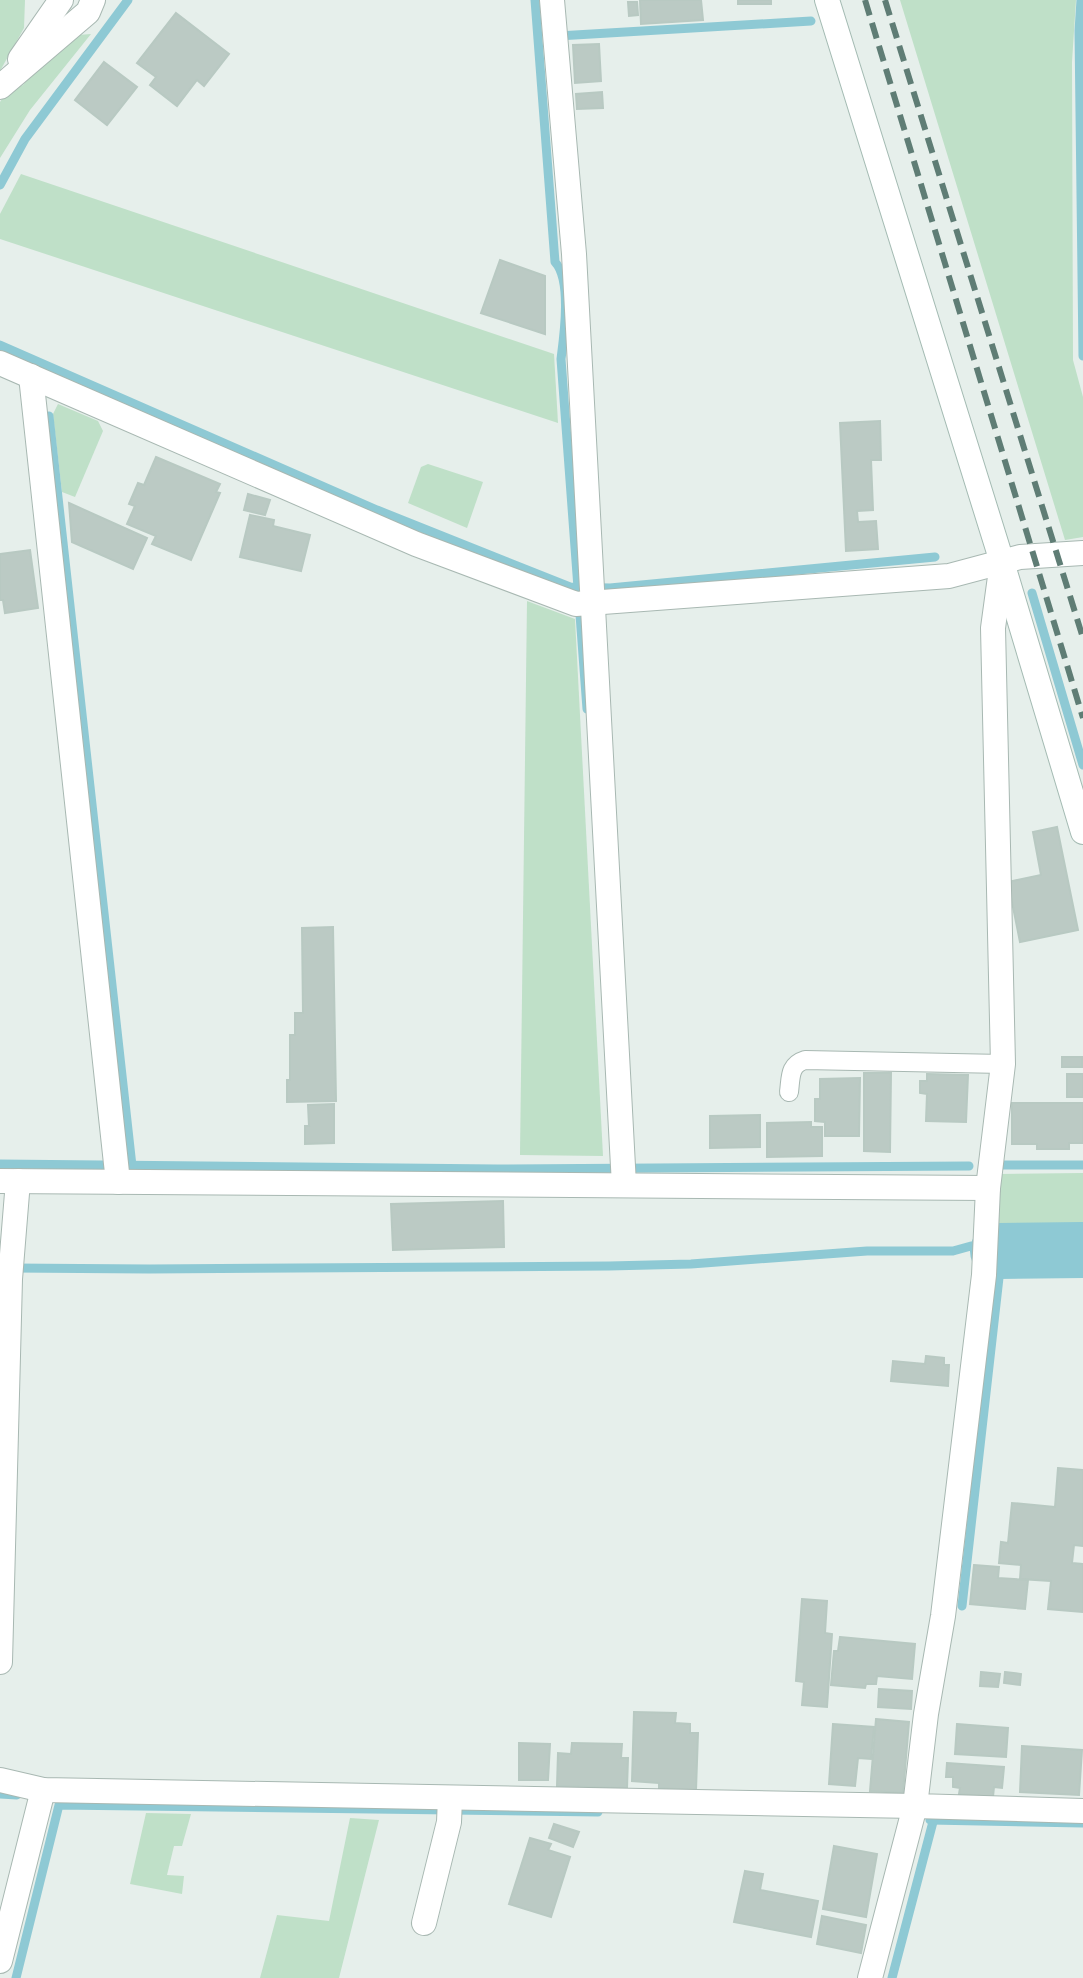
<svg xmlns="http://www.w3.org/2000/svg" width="1083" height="1978" font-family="'Public Sans',sans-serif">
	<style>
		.green { fill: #bfe0c8 }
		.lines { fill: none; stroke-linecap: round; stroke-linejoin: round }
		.stream { stroke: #8ec9d4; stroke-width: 9 }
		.river { stroke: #8ec9d4; stroke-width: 56 }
		.building { fill: #bbcac4; stroke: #b8c9c2; stroke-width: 2 }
		.lane-casing { stroke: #a8b8b2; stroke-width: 20 }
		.street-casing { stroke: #a8b8b2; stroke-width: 26 }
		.secondary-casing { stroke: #a4bbb3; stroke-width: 26 }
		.lane { stroke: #fff; stroke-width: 18 }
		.street { stroke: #fff; stroke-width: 24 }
		.secondary { stroke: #fff; stroke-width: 24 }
		.rail { stroke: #5f7d75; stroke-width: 6; stroke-dasharray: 16 8; stroke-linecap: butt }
	</style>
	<rect width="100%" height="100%" fill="#e6efeb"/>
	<g class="green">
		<polygon points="0,0 25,0 24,28 0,71"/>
		<polygon points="900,0 1076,0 1072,62 1073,360 1083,397 1083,537 1065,540"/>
		<polygon points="91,34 30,110 0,158 0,102 5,94 23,85 33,72 78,35"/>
		<polygon points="21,174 554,354 558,423 0,239 0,214"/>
		<polygon points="58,404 98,421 103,431 75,497 62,492 53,414"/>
		<polygon points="428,464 483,482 467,528 408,503 421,467"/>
		<polygon points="527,601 575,619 603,1156 520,1155"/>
		<polygon points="1083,1173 1083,1237 999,1237 999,1174"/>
		<polygon points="146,1813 191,1814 182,1846 174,1846 167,1875 184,1876 182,1894 130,1884"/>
		<polygon points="350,1818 379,1820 339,1978 260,1978 277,1915 329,1921"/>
	</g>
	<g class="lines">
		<g class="stream">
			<path d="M 535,0 L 555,262 C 572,280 564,336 561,359 L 587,709"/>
			<polyline points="1081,0 1079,31 1083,356"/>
			<polyline points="558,36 811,21"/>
			<polyline points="0,185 25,139 128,0"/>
			<polyline points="0,345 377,510 570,587 610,588 935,557"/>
			<polyline points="49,416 132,1166"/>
			<polyline points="1032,593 1083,765"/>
			<polyline points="0,1164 497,1169 969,1166"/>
			<polyline points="1003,1165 1083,1165"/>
			<polyline points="12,1268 149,1269 609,1266 691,1264 867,1251 953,1251 971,1246"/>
			<polyline points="962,1606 1002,1251"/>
			<polyline points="0,1794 17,1795"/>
			<polyline points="930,1820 1083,1823"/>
			<polyline points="16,1978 59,1805 598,1812"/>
			<polyline points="892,1978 934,1818"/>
		</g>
		<polyline class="river" points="998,1251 1083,1250"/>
	</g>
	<g class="building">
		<polygon points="640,0 701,0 703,20 641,24"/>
		<rect x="738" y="0" width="33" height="4"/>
		<polygon points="628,2 637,2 638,15 629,16"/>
		<polygon points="176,13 229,54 204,86 197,80 177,106 150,85 156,77 137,63"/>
		<polygon points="599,44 601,81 575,83 573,45"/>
		<polygon points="104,62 137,87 107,125 75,100"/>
		<polygon points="602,92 603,108 577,109 576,94"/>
		<polygon points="500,260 545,276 545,334 481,313"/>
		<polygon points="880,421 881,460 871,460 873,510 857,511 858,522 876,521 878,549 846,551 840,423"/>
		<polygon points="156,457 220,484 216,492 220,493 191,560 152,544 156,536 127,524 135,506 129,504 138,483 144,485"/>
		<polygon points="248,494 270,500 265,515 244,510"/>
		<polygon points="69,503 147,538 133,569 72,542"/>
		<polygon points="250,515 274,520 273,526 310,535 301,571 240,557"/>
		<polygon points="30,550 38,608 5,613 3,600 0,600 0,554"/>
		<polygon points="1057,827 1078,930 1020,942 1008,882 1041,875 1033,832"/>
		<polygon points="333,927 336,1101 287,1102 287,1080 290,1080 290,1035 295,1035 295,1013 303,1013 302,928"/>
		<rect x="1062" y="1057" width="20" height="10"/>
		<polygon points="864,1073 891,1073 890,1152 864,1151"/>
		<polygon points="927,1074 968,1075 966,1122 926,1121 927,1094 920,1093 920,1081 927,1081"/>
		<rect x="1067" y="1074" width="16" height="23"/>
		<polygon points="860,1078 859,1136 825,1136 825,1122 815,1121 815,1099 820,1099 820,1079"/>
		<polygon points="1012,1103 1083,1103 1083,1143 1069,1143 1069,1149 1037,1149 1037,1144 1012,1144"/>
		<polygon points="334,1104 334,1143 305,1144 305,1126 309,1126 308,1105"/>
		<polygon points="760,1115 760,1147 710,1148 710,1116"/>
		<polygon points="811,1122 811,1127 822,1127 822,1156 767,1157 767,1123"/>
		<polygon points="503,1201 504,1247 393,1250 391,1204"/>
		<polygon points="926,1356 944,1358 944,1365 949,1365 948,1386 891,1381 893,1361 925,1364"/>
		<polygon points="1058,1468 1083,1470 1083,1546 1074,1545 1072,1563 1083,1564 1083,1612 1048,1609 1051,1581 1020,1579 1021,1565 999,1563 1001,1542 1008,1543 1012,1503 1055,1507"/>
		<polygon points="974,1565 999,1567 998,1578 1028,1580 1025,1609 970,1604"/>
		<polygon points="802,1599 827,1601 825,1633 832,1634 827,1707 802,1705 804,1682 796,1681"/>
		<polygon points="840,1637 915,1644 912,1679 877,1676 876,1684 866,1684 865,1688 831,1685 834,1651 838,1651"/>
		<polygon points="981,1672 1000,1674 998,1687 980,1686"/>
		<polygon points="1005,1672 1021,1674 1020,1685 1004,1683"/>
		<polygon points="879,1689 912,1691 911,1709 878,1707"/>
		<polygon points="634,1712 676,1713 675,1723 690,1724 690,1733 698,1733 696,1790 659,1788 659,1783 632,1781"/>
		<polygon points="876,1719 909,1722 903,1793 870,1791"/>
		<polygon points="833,1724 874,1727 871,1759 858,1758 855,1786 829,1784"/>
		<polygon points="957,1724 1008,1728 1006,1757 955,1754"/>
		<polygon points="519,1743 550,1744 548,1780 519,1780"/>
		<polygon points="572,1743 622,1744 621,1758 628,1758 627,1788 557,1786 558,1753 571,1754"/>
		<polygon points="1022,1746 1082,1750 1079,1795 1020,1792"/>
		<polygon points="947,1763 1004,1767 1002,1788 994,1787 993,1797 959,1794 960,1788 953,1787 953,1777 946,1777"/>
		<polygon points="554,1824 579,1832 573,1847 549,1838"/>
		<polygon points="530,1838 551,1844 548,1850 570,1857 551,1917 509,1904"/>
		<polygon points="834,1846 877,1854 866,1917 823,1909"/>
		<polygon points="745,1871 763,1874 760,1890 818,1901 811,1937 734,1922"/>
		<polygon points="822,1916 866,1925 861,1953 817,1944"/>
	</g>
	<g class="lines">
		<g class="lane-casing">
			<path id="lane" d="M 789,1092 C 791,1077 789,1065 805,1060 L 1003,1064"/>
		</g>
		<g class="street-casing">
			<g id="street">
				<polyline points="552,0 574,254 624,1185"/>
				<polyline points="20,59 61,0"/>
				<polyline points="0,87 88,12 93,0"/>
				<polyline points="0,363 416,544 576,604 949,576 1020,557 1083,553"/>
				<polyline points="31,376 118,1182"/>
				<polyline points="1002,562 993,628 1003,1064 988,1188 984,1275 943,1616 926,1714 915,1806 1083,1811"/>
				<polyline points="0,1181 988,1188"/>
				<polyline points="0,1662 10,1279 18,1181"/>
				<polyline points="0,1780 43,1790 915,1806 870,1978"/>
				<polyline points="424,1923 449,1822 450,1798"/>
				<polyline points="0,1961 43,1790"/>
			</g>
		</g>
		<g class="secondary-casing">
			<polyline id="secondary" points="827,0 1002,562 1083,832"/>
		</g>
		<use href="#lane" class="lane"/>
		<use href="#street" class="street"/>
		<use href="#secondary" class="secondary"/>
		<g class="rail">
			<polyline points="865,0 1083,718"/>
			<polyline points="885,0 1083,638"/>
		</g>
	</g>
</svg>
